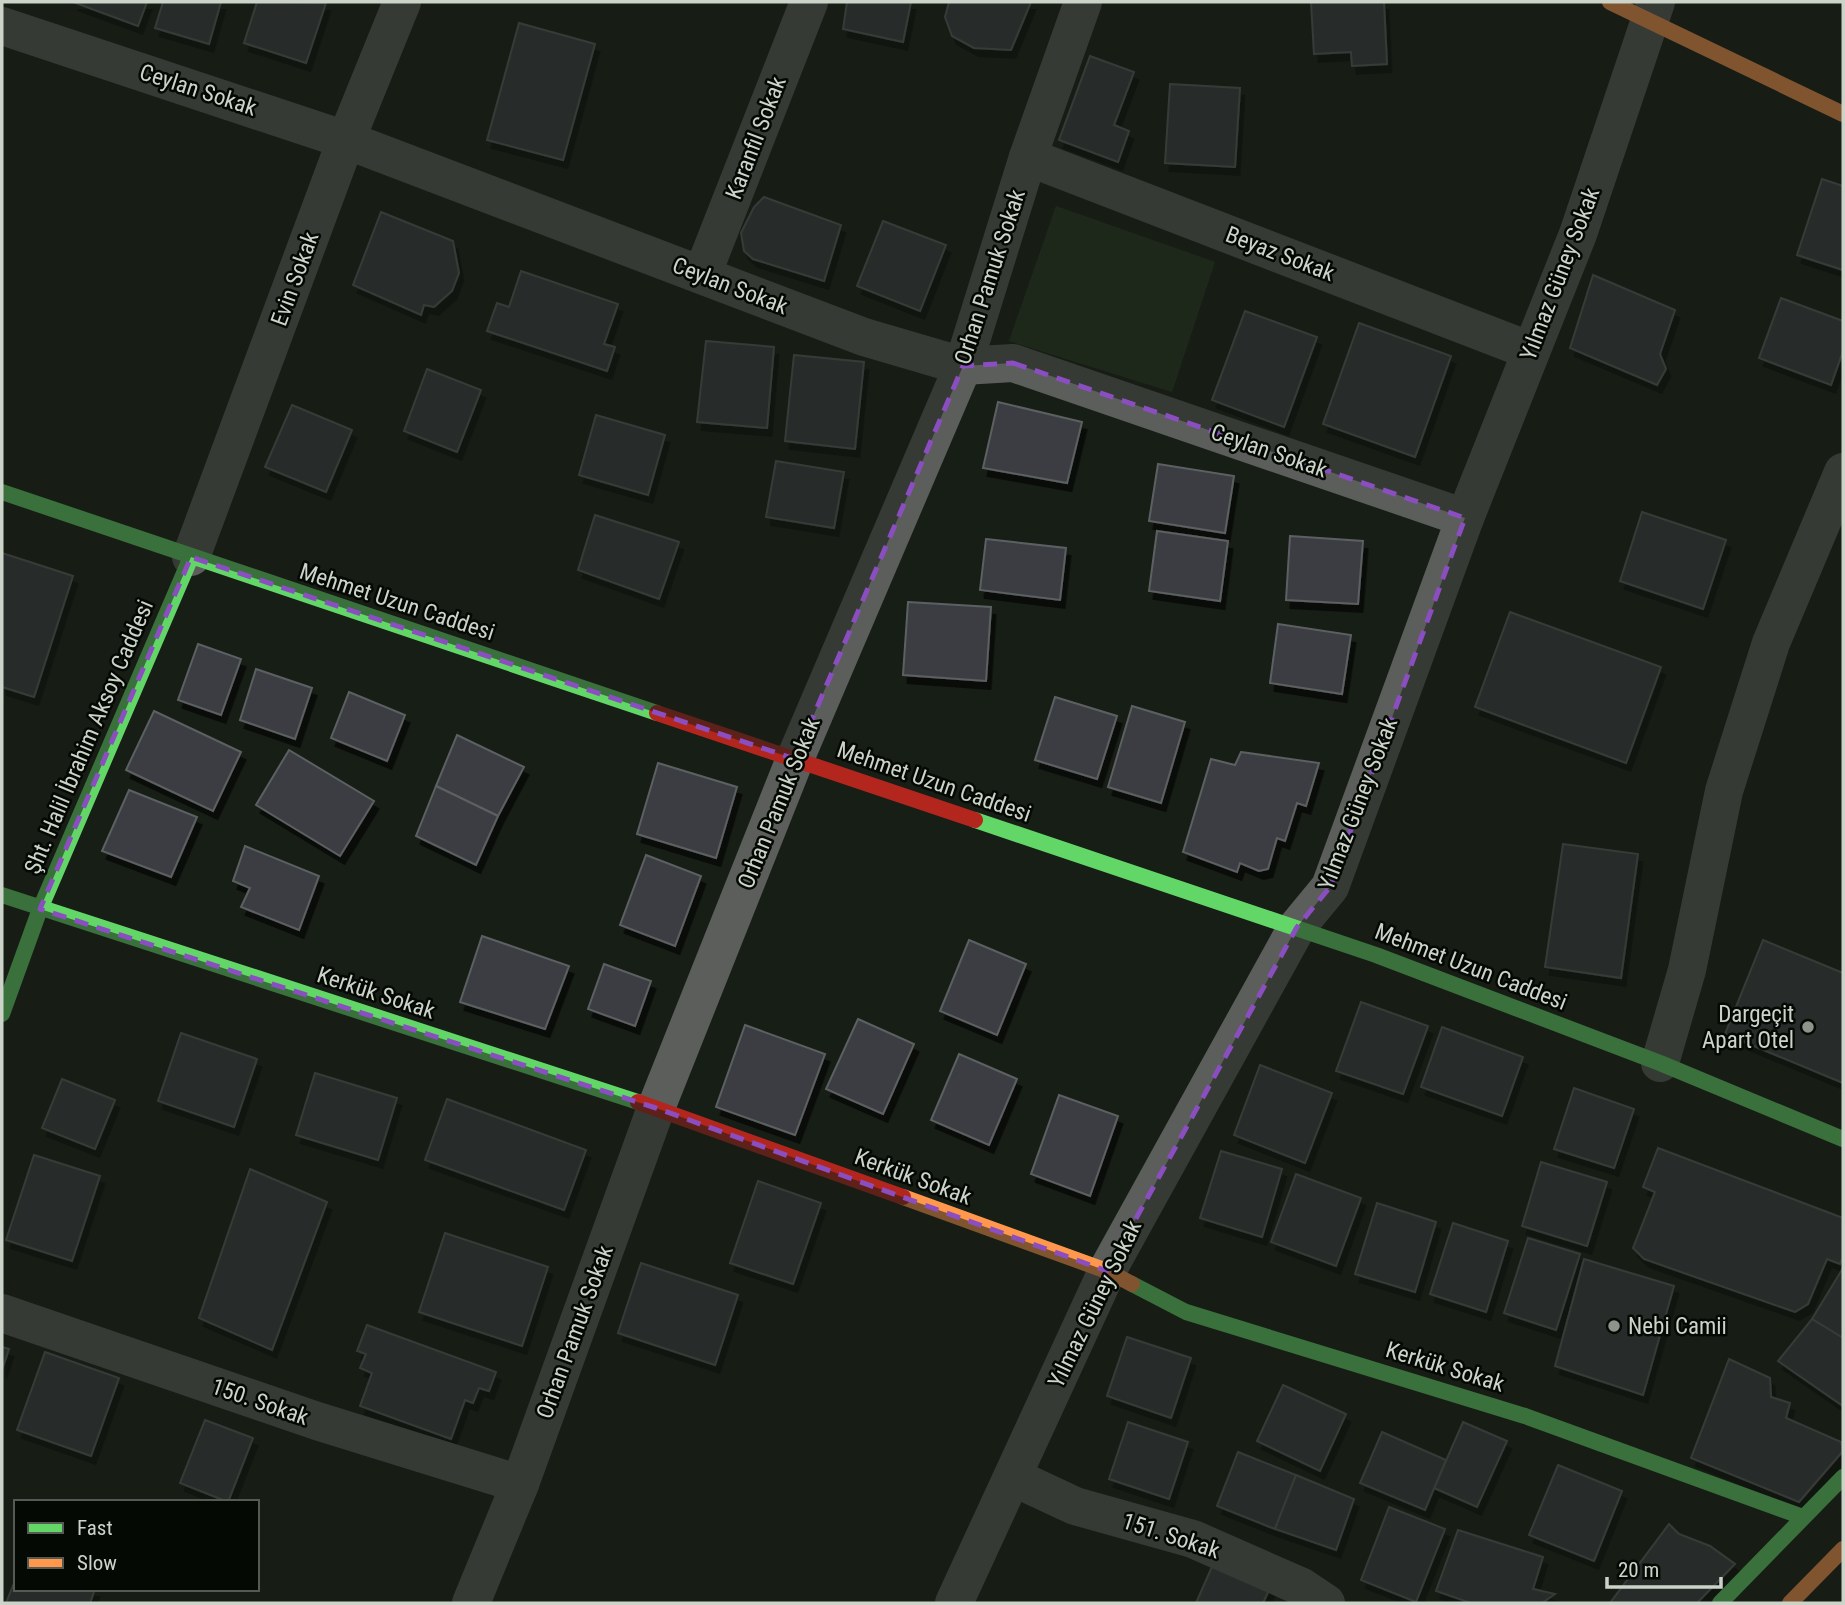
<svg xmlns="http://www.w3.org/2000/svg" width="1845" height="1605" font-family="'Roboto Condensed',sans-serif">
	<style>
		.green { fill: #273720 }
		.building { fill: #3a3e42; stroke: #5c6061; stroke-width: 2; filter: url(#shadow) }
		.lines { fill: none; stroke-linecap: round; stroke-linejoin: round }
		.street { stroke: #5b5e5b; stroke-width: 38 }
		.fast { stroke: #63d668; stroke-width: 16 }
		.slow { stroke: #ff974d; stroke-width: 16 }
		.jam { stroke: #b3261e; stroke-width: 16 }
		.marked { fill: none; stroke: #8b4ec1; stroke-width: 5; stroke-dasharray: 14 9; stroke-linejoin: round }
		.poi-dot { fill: #8d948b; stroke: #050904; stroke-width: 2.5 }
		.labels { text-anchor: middle; dominant-baseline: central; stroke-width: 5; stroke-linejoin: round; paint-order: stroke }
		.street-label { font-size: 23px; fill: #ccd4ca; stroke: #050904 }
		.poi-label { font-size: 23px; fill: #ccd4ca; stroke: #050904; text-anchor: end }
	</style>
	<defs>
		<filter id="shadow"><feDropShadow dx="4.5" dy="8" stdDeviation="0" flood-color="#0009"/></filter>
	</defs>
	<rect width="100%" height="100%" fill="#171e16"/>
	<polygon class="green" points="1056,206 1215,262 1172,392 1009,341"/>
	<g class="building">
		<polygon points="73,2 147,2 138,26"/>
		<polygon points="163,2 221,2 209,44 155,28"/>
		<polygon points="257,2 326,3 306,63 244,43"/>
		<polygon points="847,2 911,2 903,42 843,29"/>
		<polygon points="949,2 1031,2 1011,50 974,48 952,36 945,17"/>
		<polygon points="1311,2 1384,2 1387,64 1352,66 1351,52 1314,54"/>
		<polygon points="519,23 595,44 563,160 487,140"/>
		<polygon points="1090,56 1134,72 1114,125 1129,131 1118,162 1059,140"/>
		<polygon points="1170,84 1240,88 1235,167 1165,163"/>
		<polygon points="1822,179 1843,186 1843,270 1797,255"/>
		<polygon points="764,197 841,225 824,281 753,259 744,251 741,233 754,207"/>
		<polygon points="381,212 453,241 459,273 452,291 434,307 424,305 421,315 353,285"/>
		<polygon points="883,221 946,245 920,311 857,286"/>
		<polygon points="521,271 618,304 604,344 615,347 607,371 487,331 497,303 509,307"/>
		<polygon points="1593,275 1675,310 1660,354 1666,369 1657,385 1570,348"/>
		<polygon points="1781,298 1843,321 1843,351 1831,385 1759,358"/>
		<polygon points="1245,311 1317,337 1284,427 1212,400"/>
		<polygon points="1359,323 1451,356 1415,457 1323,424"/>
		<polygon points="706,341 774,347 767,428 697,422"/>
		<polygon points="794,355 864,362 855,449 785,441"/>
		<polygon points="427,369 481,390 457,452 404,431"/>
		<polygon points="998,402 1082,422 1067,483 983,468"/>
		<polygon points="292,405 352,430 326,492 265,467"/>
		<polygon points="596,415 665,435 648,495 579,475"/>
		<polygon points="776,461 844,472 834,528 766,517"/>
		<polygon points="1158,464 1234,476 1225,533 1149,521"/>
		<polygon points="1642,512 1726,540 1703,609 1620,581"/>
		<polygon points="595,515 679,542 659,599 578,570"/>
		<polygon points="1157,531 1228,541 1220,601 1149,591"/>
		<polygon points="1290,536 1363,541 1358,604 1286,600"/>
		<polygon points="986,539 1066,548 1060,600 980,590"/>
		<polygon points="2,553 73,576 34,697 2,687"/>
		<polygon points="908,602 991,607 986,681 903,675"/>
		<polygon points="1510,612 1661,667 1626,763 1475,707"/>
		<polygon points="1278,624 1351,635 1342,694 1270,683"/>
		<polygon points="198,644 241,659 221,715 178,700"/>
		<polygon points="256,669 312,688 295,739 240,720"/>
		<polygon points="349,692 405,715 387,761 331,738"/>
		<polygon points="1055,697 1117,716 1097,779 1035,760"/>
		<polygon points="1132,706 1185,722 1161,803 1108,787"/>
		<polygon points="154,711 241,752 213,811 126,770"/>
		<polygon points="457,735 524,767 498,816 436,786"/>
		<polygon points="289,750 374,801 340,856 256,805"/>
		<polygon points="1241,752 1319,763 1306,806 1297,803 1285,841 1277,838 1268,869 1259,871 1240,863 1237,872 1183,852 1211,759 1235,765"/>
		<polygon points="658,763 737,787 716,858 637,834"/>
		<polygon points="436,786 498,816 476,865 416,836"/>
		<polygon points="129,790 197,817 171,877 102,851"/>
		<polygon points="1563,844 1638,854 1621,978 1545,967"/>
		<polygon points="245,846 319,876 299,930 241,907 250,888 233,881"/>
		<polygon points="646,855 701,876 675,946 620,925"/>
		<polygon points="482,936 569,966 545,1029 460,1002"/>
		<polygon points="969,940 1026,964 997,1035 940,1011"/>
		<polygon points="1763,940 1843,973 1843,1083 1725,1034"/>
		<polygon points="604,964 651,981 635,1026 588,1009"/>
		<polygon points="1361,1002 1428,1026 1403,1094 1336,1071"/>
		<polygon points="858,1019 914,1044 883,1114 826,1089"/>
		<polygon points="745,1025 825,1054 795,1135 716,1107"/>
		<polygon points="1442,1027 1523,1057 1502,1116 1421,1087"/>
		<polygon points="181,1033 257,1059 234,1127 158,1101"/>
		<polygon points="959,1054 1017,1079 989,1145 931,1120"/>
		<polygon points="1260,1065 1332,1093 1305,1163 1234,1135"/>
		<polygon points="315,1073 397,1098 378,1160 296,1135"/>
		<polygon points="62,1079 115,1100 95,1149 42,1128"/>
		<polygon points="1574,1088 1634,1109 1614,1168 1554,1149"/>
		<polygon points="1059,1095 1118,1116 1090,1196 1031,1174"/>
		<polygon points="447,1099 586,1150 564,1210 425,1160"/>
		<polygon points="1658,1148 1843,1218 1843,1257 1840,1264 1827,1259 1808,1304 1795,1312 1644,1259 1633,1248 1655,1192 1643,1187"/>
		<polygon points="1221,1151 1282,1169 1262,1237 1200,1218"/>
		<polygon points="34,1155 100,1176 72,1261 6,1240"/>
		<polygon points="1541,1162 1607,1182 1587,1246 1522,1226"/>
		<polygon points="250,1169 327,1202 272,1350 199,1318"/>
		<polygon points="1296,1174 1361,1198 1336,1266 1271,1242"/>
		<polygon points="758,1181 821,1203 793,1284 730,1263"/>
		<polygon points="1377,1203 1436,1222 1415,1292 1355,1274"/>
		<polygon points="1453,1223 1508,1241 1486,1312 1430,1294"/>
		<polygon points="445,1233 548,1267 522,1346 419,1312"/>
		<polygon points="1528,1238 1580,1254 1556,1330 1504,1313"/>
		<polygon points="1584,1259 1674,1286 1643,1395 1555,1366"/>
		<polygon points="641,1263 738,1295 715,1365 618,1333"/>
		<polygon points="1843,1268 1843,1338 1812,1319"/>
		<polygon points="1812,1319 1843,1338 1843,1406 1778,1361"/>
		<polygon points="367,1325 496,1372 489,1391 479,1388 473,1403 465,1400 451,1439 360,1406 372,1373 360,1368 366,1354 357,1351"/>
		<polygon points="1127,1337 1191,1358 1171,1418 1107,1396"/>
		<polygon points="2,1347 9,1349 2,1370"/>
		<polygon points="45,1352 119,1378 91,1456 17,1430"/>
		<polygon points="1729,1359 1770,1378 1771,1397 1790,1403 1786,1418 1841,1442 1843,1451 1799,1502 1691,1458"/>
		<polygon points="1283,1385 1346,1414 1320,1471 1257,1441"/>
		<polygon points="205,1420 253,1438 228,1502 180,1483"/>
		<polygon points="1128,1422 1188,1442 1169,1499 1109,1479"/>
		<polygon points="1463,1422 1507,1441 1477,1507 1434,1488"/>
		<polygon points="1382,1432 1446,1460 1425,1510 1360,1483"/>
		<polygon points="1238,1452 1296,1475 1275,1529 1217,1506"/>
		<polygon points="1558,1465 1622,1491 1594,1561 1529,1535"/>
		<polygon points="1296,1475 1354,1499 1336,1550 1275,1529"/>
		<polygon points="1389,1507 1445,1529 1416,1602 1361,1580"/>
		<polygon points="1669,1524 1679,1534 1710,1546 1735,1564 1697,1603 1610,1603"/>
		<polygon points="1458,1530 1543,1557 1533,1589 1555,1594 1542,1603 1471,1603 1436,1591"/>
		<polygon points="1214,1562 1270,1588 1263,1603 1196,1603"/>
		<polygon points="16,1578 16,1589 95,1589 90,1603 6,1603"/>
	</g>
	<g class="lines">
		<g class="street">
			<polyline points="2,26 346,140 864,337 963,366 1013,363 1465,518"/>
			<polyline points="1028,157 1531,351"/>
			<polyline points="702,275 809,2"/>
			<polyline points="191,557 346,140 402,2"/>
			<polyline points="1660,1063 1687,970 1724,791 1771,643 1843,472"/>
			<polyline points="2,1313 317,1421 520,1484"/>
			<polyline points="1013,1477 1075,1506 1193,1539 1302,1587 1326,1603"/>
			<polyline points="471,1603 520,1484 656,1108 795,759 963,366 1028,157 1083,2"/>
			<polyline points="954,1603 1107,1271 1297,927 1330,887 1465,518 1578,234 1656,2"/>
		</g>
		<g class="fast">
			<polyline points="2,492 657,713"/>
			<polyline points="975,820 1376,955 1660,1063 1843,1139"/>
			<polyline points="2,895 638,1102"/>
			<polyline points="2,1014 40,909 191,557"/>
			<polyline points="1132,1284 1186,1312 1525,1416 1803,1517"/>
			<polyline points="1720,1603 1843,1477"/>
		</g>
		<g class="slow">
			<polyline points="1610,2 1843,114"/>
			<polyline points="903,1197 1107,1271 1132,1284"/>
			<polyline points="1790,1603 1843,1549"/>
		</g>
		<g class="jam">
			<polyline points="657,713 975,820"/>
			<polyline points="638,1102 903,1197"/>
		</g>
	</g>
	<path d="M0 0H1845V1605H0ZM 1013,363 L 1465,518 L 1330,887 L 1297,927 L 1107,1271 L 656,1108 L 40,909 L 191,557 L 795,759 L 963,366 Z" fill="#171e16" fill-opacity=".55" fill-rule="evenodd"/>
	<path class="marked" d="M 1013,363 L 1465,518 L 1330,887 L 1297,927 L 1107,1271 L 656,1108 L 40,909 L 191,557 L 795,759 L 963,366 Z"/>
	<g class="poi-dot">
		<circle cx="1808" cy="1027" r="7"/>
		<circle cx="1614" cy="1326" r="7"/>
	</g>
	<g class="labels">
		<g class="street-label">
			<text transform="translate(198 90) rotate(18)">Ceylan Sokak</text>
			<text transform="translate(756 138) rotate(-69)">Karanfil Sokak</text>
			<text transform="translate(1280 254) rotate(21)">Beyaz Sokak</text>
			<text transform="translate(1560 274) rotate(-69)">Yılmaz Güney Sokak</text>
			<text transform="translate(990 277) rotate(-72)">Orhan Pamuk Sokak</text>
			<text transform="translate(295 279) rotate(-70)">Evin Sokak</text>
			<text transform="translate(730 286) rotate(21)">Ceylan Sokak</text>
			<text transform="translate(1269 451) rotate(19)">Ceylan Sokak</text>
			<text transform="translate(397 602) rotate(18)">Mehmet Uzun Caddesi</text>
			<text transform="translate(89 737) rotate(-67)">Şht. Halil İbrahim Aksoy Caddesi</text>
			<text transform="translate(934 782) rotate(19)">Mehmet Uzun Caddesi</text>
			<text transform="translate(779 803) rotate(-68)">Orhan Pamuk Sokak</text>
			<text transform="translate(1358 804) rotate(-69)">Yılmaz Güney Sokak</text>
			<text transform="translate(1471 967) rotate(21)">Mehmet Uzun Caddesi</text>
			<text transform="translate(376 993) rotate(18)">Kerkük Sokak</text>
			<text transform="translate(913 1177) rotate(20)">Kerkük Sokak</text>
			<text transform="translate(1095 1304) rotate(-64)">Yılmaz Güney Sokak</text>
			<text transform="translate(575 1332) rotate(-70)">Orhan Pamuk Sokak</text>
			<text transform="translate(1445 1367) rotate(17)">Kerkük Sokak</text>
			<text transform="translate(260 1402) rotate(19)">150. Sokak</text>
			<text transform="translate(1171 1536) rotate(18)">151. Sokak</text>
		</g>
		<g class="poi-label">
			<text x="1794" y="1014">Dargeçit<tspan x="1794" dy="26">Apart Otel</tspan></text>
			<text x="1628" y="1326" text-anchor="start">Nebi Camii</text>
		</g>
	</g>
	<rect width="1845" height="1605" fill="none" stroke="#ccd4ca" stroke-width="7"/>
	<rect x="14" y="1500" width="245" height="91" fill="#050904" stroke="#555a53" stroke-width="2"/>
	<rect x="28" y="1523" width="35" height="10" fill="#63d668" stroke="#555a53" stroke-width="2"/>
	<text x="77" y="1535" font-size="21" fill="#ccd4ca">Fast</text>
	<rect x="28" y="1558" width="35" height="10" fill="#ff974d" stroke="#555a53" stroke-width="2"/>
	<text x="77" y="1570" font-size="21" fill="#ccd4ca">Slow</text>
	<path d="M1607 1577v10h114v-10" fill="none" stroke="#ccd4ca" stroke-width="3.5"/>
	<text x="1618" y="1577" font-size="21" fill="#ccd4ca" stroke="#050904" stroke-width="5" paint-order="stroke">20 m</text>
</svg>
